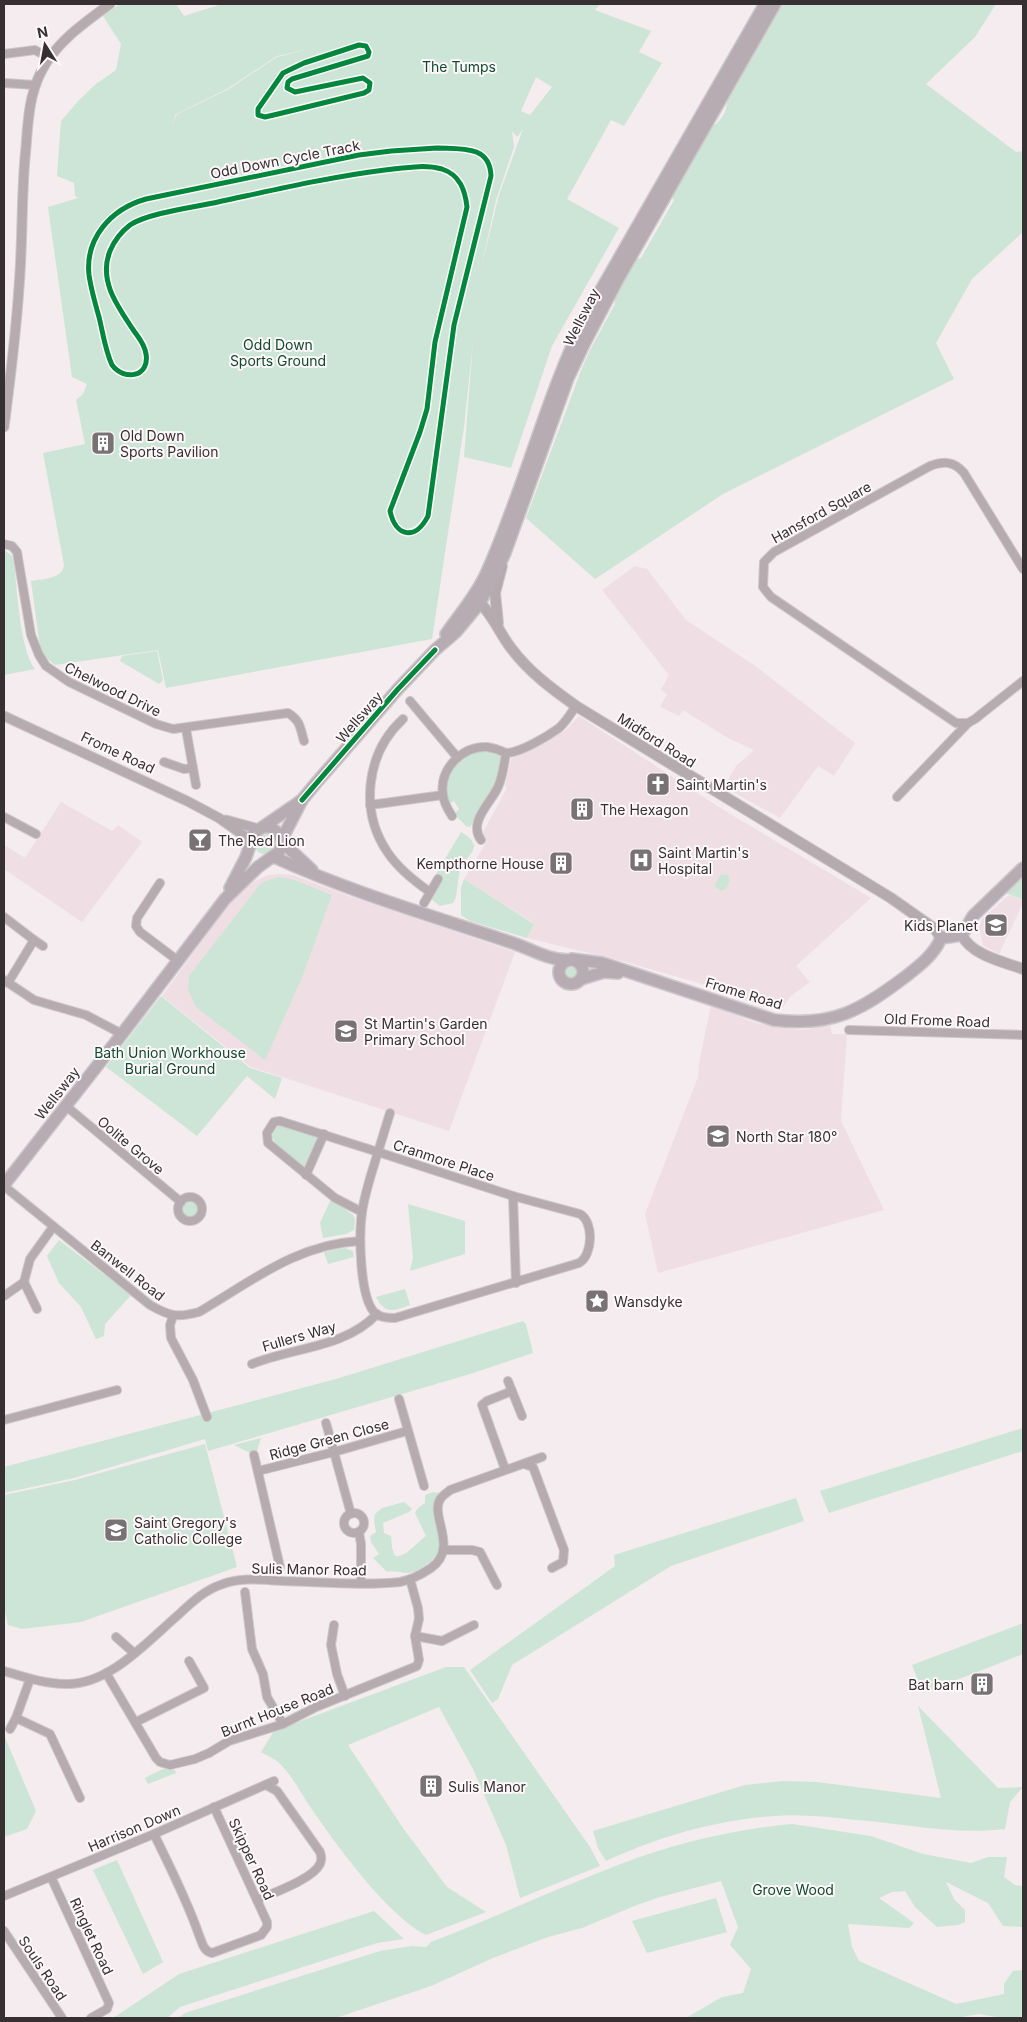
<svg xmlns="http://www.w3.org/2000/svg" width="1027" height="2022" font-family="Inter,sans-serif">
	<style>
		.built { fill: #efdfe5 }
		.green { fill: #cce5d6; fill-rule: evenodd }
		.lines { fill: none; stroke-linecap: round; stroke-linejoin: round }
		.minor-casing { stroke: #cdc7c9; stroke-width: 10 }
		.tertiary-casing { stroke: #cdc7c9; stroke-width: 11 }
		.secondary-casing { stroke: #cdc7c9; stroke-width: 12 }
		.primary-casing { stroke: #cdc7c9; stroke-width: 14 }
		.minor { stroke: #b6abaf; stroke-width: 8 }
		.tertiary { stroke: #b6abaf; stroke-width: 9 }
		.secondary { stroke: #b5aaae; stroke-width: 10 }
		.primary { stroke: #b8acb3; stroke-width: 11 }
		.cycleway-casing { stroke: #fef8fa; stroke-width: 8 }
		.cycleway { stroke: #00873e; stroke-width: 5 }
		.labels { text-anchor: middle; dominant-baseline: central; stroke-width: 4; stroke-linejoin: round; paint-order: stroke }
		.park-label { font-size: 14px; fill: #104a30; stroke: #fef8fa }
		.street-label { font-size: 14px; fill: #363032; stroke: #fef8fa }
		.poi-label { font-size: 14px; fill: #363032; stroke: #fef8fa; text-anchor: start }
	</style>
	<rect width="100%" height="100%" fill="#f4ecef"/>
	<g class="built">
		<polygon points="635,566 647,569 686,620 754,665 855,743 834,776 818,766 780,818 724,787 736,766 754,750 728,738 683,710 679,716 660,707 667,694 661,690 669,675 602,590"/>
		<polygon points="579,716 722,809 871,898 796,966 810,982 791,996 780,1011 759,1005 702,984 626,962 527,938 534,923 464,879 487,841 481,836 507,788 505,786 511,759 566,730"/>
		<polygon points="61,802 112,831 118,825 142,842 82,922 4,869 4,845 25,858"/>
		<polygon points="280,874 293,875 349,896 515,952 449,1131 251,1067 162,996 234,897 255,881 268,875"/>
		<polygon points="1009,895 1023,901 1023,903 999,954 983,945 979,927 982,919"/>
		<polygon points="711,1005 753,1022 775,1027 802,1030 830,1025 832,1034 847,1034 841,1121 884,1210 658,1273 645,1214 698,1077 699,1063"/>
	</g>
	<g class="green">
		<path d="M 120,4 L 176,4 L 184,16 L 222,4 L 600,4 L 595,10 L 651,31 L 639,52 L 662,63 L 624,126 L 611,120 L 567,199 L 619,228 L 552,346 L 511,468 L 464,457 L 473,342 L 464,427 L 432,639 L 166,688 L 158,650 L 55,665 L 45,657 L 40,647 L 31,581 C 42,579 63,579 64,565 L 43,453 L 85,444 L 76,400 L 83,394 L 87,384 L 72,377 L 48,207 L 78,198 L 75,196 L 74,183 L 57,176 L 61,121 L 79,100 L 96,84 L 116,70 L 121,44 L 103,16 ZM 309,49 L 277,57 L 227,90 L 177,114 L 172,125 L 176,114 L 227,89 L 277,56 ZM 536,77 L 552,87 L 530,115 L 521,111 ZM 523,129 L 499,195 L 481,268 L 496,200 L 514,147 L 512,131 L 517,137 Z"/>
		<path d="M 783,4 L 996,4 L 975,37 L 926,84 L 1016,152 L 1023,151 L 1023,232 L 972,279 L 936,343 L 954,379 L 723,494 L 595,579 L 526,518 L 582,368 L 590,350 L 615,304 C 612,288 627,271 637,259 L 641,258 L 674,200 L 672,197 L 713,126 C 722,120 726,112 727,102 Z"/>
		<path d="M 4,550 L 12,556 L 14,562 C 17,588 20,651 35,669 L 4,675 Z"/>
		<polygon points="157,651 163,680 159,684 120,661 122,656"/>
		<path d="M 484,750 C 489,751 496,750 499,754 C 509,767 484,802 478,813 C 475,817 474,822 470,827 L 466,826 L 454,814 L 459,809 L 454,801 L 448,804 C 439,773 456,757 484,750 Z"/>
		<path d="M 461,832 C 466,835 473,839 474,846 C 474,853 465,859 462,866 C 456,877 459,896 453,903 L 440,906 L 431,899 L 442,880 L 435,876 Z"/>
		<circle cx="265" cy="843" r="11"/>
		<polygon points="721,874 728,875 730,880 726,889 721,891 716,888 715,885"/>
		<polygon points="278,877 292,879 332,895 301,980 265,1060 196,1007 188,990 189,976 261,883"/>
		<polygon points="1023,877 1023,900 1006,893 1008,891"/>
		<polygon points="464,879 534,924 527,938 470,921 461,915 461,887"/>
		<circle cx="571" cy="972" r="7"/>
		<polygon points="161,996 250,1068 282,1078 275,1099 247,1076 197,1136 106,1067"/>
		<polygon points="283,1124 320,1136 305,1170 275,1143 272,1136 274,1129"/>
		<polygon points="331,1199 353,1215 355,1219 354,1230 346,1234 323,1238 320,1223"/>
		<circle cx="190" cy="1209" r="8"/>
		<polygon points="408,1204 465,1221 465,1254 410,1271 413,1258"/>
		<polygon points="59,1240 131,1295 105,1324 104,1336 96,1339 81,1307 59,1283 47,1256"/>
		<polygon points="345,1248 353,1251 354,1257 328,1264 324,1252"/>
		<path d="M 405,1289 L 410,1305 C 393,1311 386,1315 376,1297 Z"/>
		<polygon points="523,1321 526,1324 533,1353 470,1374 208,1451 205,1439 74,1478 4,1493 4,1467 336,1379"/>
		<polygon points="1023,1428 1023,1451 829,1513 820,1491"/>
		<polygon points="261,1438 257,1451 250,1453 234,1445"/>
		<polygon points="205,1444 237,1567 81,1622 22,1629 8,1625 4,1607 4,1495 75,1480"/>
		<path d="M 433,1492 L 439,1493 C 438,1498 435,1500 434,1504 C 428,1527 457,1547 427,1564 C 423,1567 418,1570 413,1572 C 404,1575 396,1569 387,1572 L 373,1558 L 379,1554 L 371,1542 L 370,1536 L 376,1532 L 374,1521 L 375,1514 L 382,1508 L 404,1502 L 412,1509 L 409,1512 L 383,1523 L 384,1533 L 391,1536 L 392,1548 L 395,1556 C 406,1558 417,1542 426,1536 L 415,1513 L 418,1508 L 425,1503 L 425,1495 Z"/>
		<polygon points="796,1498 804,1521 671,1566 512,1665 498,1699 492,1703 470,1670 615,1566 614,1555"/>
		<polygon points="1023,1623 1023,1654 923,1693 912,1665"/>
		<path d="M 446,1667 L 464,1667 L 590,1847 L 600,1866 L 520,1898 L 506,1845 L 473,1769 L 439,1707 L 348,1745 L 403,1828 L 447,1887 L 486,1912 L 426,1935 C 387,1915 338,1847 313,1811 C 303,1797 295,1780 283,1767 C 278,1760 268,1756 261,1752 L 274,1731 Z"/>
		<path d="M 918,1706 L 998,1788 L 1023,1787 L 1010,1802 L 1005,1829 C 955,1835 907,1824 857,1820 C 830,1817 801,1814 774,1816 C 716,1820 658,1837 606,1861 L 598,1848 L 593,1831 L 745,1785 L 782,1781 L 817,1782 L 941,1798 Z"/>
		<polygon points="4,1735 36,1811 27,1829 4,1837"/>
		<polygon points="163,1769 175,1770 176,1773 148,1784 145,1778"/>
		<path d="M 792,1824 L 871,1836 L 923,1854 L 971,1863 L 988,1857 L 1007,1857 L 1004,1877 L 1015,1885 L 1023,1886 L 1023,1927 L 1003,1926 L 988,1903 L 946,1882 L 954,1899 L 965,1910 L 965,1922 L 958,1925 L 937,1927 L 915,1907 L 905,1891 L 892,1892 L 879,1898 L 914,1923 L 909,1928 L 848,1924 L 852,1947 L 859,1961 L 956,2004 L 1004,1994 L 1004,1984 L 1013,1971 L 1023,1970 L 1023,2017 L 1002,2018 L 979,2014 L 957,2018 L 686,2018 L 722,1997 L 743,1993 L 751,1969 L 730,1945 L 738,1927 L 721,1881 L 660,1897 L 637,1905 L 582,1928 L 548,1937 L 493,1958 L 431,1986 L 336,2018 L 178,2018 L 185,2013 L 380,1951 L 412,1946 L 426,1947 L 431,1942 C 494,1918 555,1889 618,1865 C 670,1844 736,1829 792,1824 Z"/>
		<polygon points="117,1860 163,1962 143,1974 93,1870"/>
		<polygon points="716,1898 727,1932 647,1953 632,1921"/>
		<polygon points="374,1911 404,1939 377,1943 180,2007 167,2018 113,2018 179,1974"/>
	</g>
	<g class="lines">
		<g class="minor-casing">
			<g id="minor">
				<polyline points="4,54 35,50 49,58"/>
				<polyline points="4,83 35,85"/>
				<path d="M 4,544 L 12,546 L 17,552 L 31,635 L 39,655 L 46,666 L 69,682 L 156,724 L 173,729 L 288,713 C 301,721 300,728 304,741"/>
				<path d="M 1023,569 L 964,473 C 954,461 944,461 930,466 L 774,552 L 764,562 L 763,587 L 771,597 L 956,723 L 968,723 L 975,719 L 1023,681"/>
				<polyline points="410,701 457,757"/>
				<path d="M 403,719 C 366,753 359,811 388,853 C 399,869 414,881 430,892"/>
				<polyline points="186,729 196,785"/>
				<polyline points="164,762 184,769 193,768"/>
				<polyline points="897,797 968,723"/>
				<polyline points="370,805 443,795"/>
				<path d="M 452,816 C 448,810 444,803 443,795 C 439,769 462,746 487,747 C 494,748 500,750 506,753"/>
				<polyline points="4,817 36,834"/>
				<path d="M 481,840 C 468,822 490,804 498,787 C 503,776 504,764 506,753 C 520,753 548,736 559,728 C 566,722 571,713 576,706"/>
				<polyline points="160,883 137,918 136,926 140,932 177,960"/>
				<polyline points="424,903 438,879"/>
				<polyline points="4,917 34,940 8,983"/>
				<polyline points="34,940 43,946"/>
				<polyline points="4,980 34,1000 86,1015 122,1034"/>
				<polyline points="849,1030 1023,1035"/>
				<polyline points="66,1106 181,1202"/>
				<path d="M 378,1152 L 513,1196 L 580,1214 C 594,1222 593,1255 579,1263 L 395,1318 C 389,1318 381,1318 376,1314 C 359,1300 359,1233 362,1212 C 365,1192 372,1172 378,1152 Z"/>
				<polyline points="306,1175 324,1134"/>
				<path d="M 4,1186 L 150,1305 C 169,1316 177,1318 199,1312 C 252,1281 297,1244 360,1241"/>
				<polyline points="513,1196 516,1283"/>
				<circle cx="190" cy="1209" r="12"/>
				<polyline points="362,1212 335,1198 268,1143 267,1133 274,1122 280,1121 378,1152 390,1113"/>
				<polyline points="24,1282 37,1309"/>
				<polyline points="4,1296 24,1282 30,1259 53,1227"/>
				<polyline points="173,1316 170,1325 171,1338 193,1380 207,1417"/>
				<path d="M 252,1364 C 294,1347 345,1348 377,1314"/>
				<polyline points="508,1381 522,1416"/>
				<polyline points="399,1399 424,1486"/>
				<polyline points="4,1420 117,1390"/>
				<polyline points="326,1423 351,1514"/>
				<polyline points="254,1455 280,1567"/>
				<polyline points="524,1464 533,1467 564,1550 563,1562 552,1568"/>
				<polyline points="505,1469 482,1405 487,1401 512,1391"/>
				<polyline points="258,1471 334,1452 407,1431"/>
				<circle cx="354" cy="1523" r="10"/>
				<polyline points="359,1532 361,1544 361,1583"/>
				<polyline points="443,1550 472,1550 480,1552 497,1585"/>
				<polyline points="245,1592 252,1649 263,1674 267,1697 283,1724"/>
				<polyline points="334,1625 331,1645 337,1674 345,1696"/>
				<polyline points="415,1636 442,1641 474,1625"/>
				<polyline points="116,1637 134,1653"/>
				<path d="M 4,1671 C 24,1677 45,1684 66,1684 C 109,1685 147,1642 177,1616 C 191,1603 204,1590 223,1584 C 242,1577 263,1580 283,1581 C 321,1582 362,1586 400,1582 C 411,1580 422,1574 431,1568 C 460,1548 428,1514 441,1498 C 443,1495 447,1493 450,1490 L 542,1457"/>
				<polyline points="106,1673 156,1758 160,1762 170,1765 195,1759 209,1753 229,1741 283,1724 316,1707 417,1666 419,1660 415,1636 419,1619 418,1608 410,1579"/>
				<polyline points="30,1679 16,1718 50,1734 80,1798"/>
				<polyline points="136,1722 204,1688 189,1661"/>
				<polyline points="10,1729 16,1718"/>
				<path d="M 154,1834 C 170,1867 187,1900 199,1935 C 202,1942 203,1951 212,1953 L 261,1935 L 267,1927 L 267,1922 L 214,1807"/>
				<polyline points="51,1877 109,2003 107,2009 91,2018"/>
				<polyline points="4,1896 154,1834 274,1781"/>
				<path d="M 257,1900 C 273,1893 313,1879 320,1864 C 322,1860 321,1855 320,1852 L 277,1791 L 266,1785"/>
				<polyline points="4,1931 62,2018"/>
			</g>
		</g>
		<g class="tertiary-casing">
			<g id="tertiary">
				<path d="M 4,427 C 10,381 16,334 19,287 C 23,240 21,193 26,147 C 28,121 29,96 41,72 C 55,43 84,23 110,4"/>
				<polyline points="4,716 187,801 219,818 250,840"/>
				<polyline points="226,820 259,829"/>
			</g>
		</g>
		<g class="secondary-casing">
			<g id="secondary">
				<path d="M 480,603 C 493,615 500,634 511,648 C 529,672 552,689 576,706 L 891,898 L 935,929 L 941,938"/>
				<polyline points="498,623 495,593 502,566"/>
				<path d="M 962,935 C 971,955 1004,962 1023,969"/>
			</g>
		</g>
		<g class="primary-casing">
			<g id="primary">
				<path d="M 446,634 C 459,615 476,596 486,574 C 524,490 545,399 586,316 L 765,4"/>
				<polyline points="282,839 302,800 316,783 398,689 435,650 456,632 480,603 505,553 568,378 585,342 618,279 775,4"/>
				<polyline points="282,842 312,870"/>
				<path d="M 274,857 C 348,891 429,915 507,941 C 528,947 546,960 568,960"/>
				<polyline points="230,888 246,857 254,833 302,800"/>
				<path d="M 572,959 L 602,963 L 774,1020 C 832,1027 860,1011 905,977 C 919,966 934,955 941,938 L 962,935 L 973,916 L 1023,868"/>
				<circle cx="571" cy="972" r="12"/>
				<polyline points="581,979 604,972 618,973"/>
				<polyline points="4,1185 122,1034 225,899 258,867 279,852 282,844 280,835 271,827 264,827"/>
			</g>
		</g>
		<use href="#minor" class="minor"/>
		<use href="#tertiary" class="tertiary"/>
		<use href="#secondary" class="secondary"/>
		<use href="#primary" class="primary"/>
		<g class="cycleway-casing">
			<g id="cycleway">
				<polygon points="359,45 366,46 369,52 368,56 292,79 288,82 287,88 295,92 363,78 370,83 369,90 364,93 278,114 265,117 258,115 258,109 283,73 304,63"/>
				<path d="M 437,148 C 461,149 490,145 491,176 L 454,325 L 428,516 C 416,540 396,538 390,511 L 420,432 L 427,409 L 435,342 L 467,207 C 465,190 460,175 442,169 C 424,164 404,168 385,170 C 329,177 274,190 218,202 C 195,207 148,213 130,225 C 121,232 114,241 110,251 C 98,281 118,307 134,331 C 139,338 145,345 146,354 C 150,376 125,382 112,365 C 105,350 103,333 99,317 C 95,303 91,289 89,275 C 85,238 111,209 146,199 L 359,155 L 391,151 Z"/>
				<polyline points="302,800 398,689 435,650"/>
			</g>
		</g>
		<use href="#cycleway" class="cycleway"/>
	</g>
	<defs>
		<g id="building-square" transform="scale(1.25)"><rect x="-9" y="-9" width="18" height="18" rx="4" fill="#787274" stroke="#fef8fa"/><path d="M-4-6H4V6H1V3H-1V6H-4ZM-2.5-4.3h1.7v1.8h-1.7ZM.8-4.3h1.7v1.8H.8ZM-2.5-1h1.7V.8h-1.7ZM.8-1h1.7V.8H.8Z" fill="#fff"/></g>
		<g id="church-square" transform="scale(1.25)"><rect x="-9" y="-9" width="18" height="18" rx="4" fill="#787274" stroke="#fef8fa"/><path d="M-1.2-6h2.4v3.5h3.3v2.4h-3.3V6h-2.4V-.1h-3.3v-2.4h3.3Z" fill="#fff"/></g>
		<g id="bar-square" transform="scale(1.25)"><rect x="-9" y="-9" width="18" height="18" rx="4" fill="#787274" stroke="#fef8fa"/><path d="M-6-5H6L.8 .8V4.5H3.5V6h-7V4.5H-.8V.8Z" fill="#fff"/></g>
		<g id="hospital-square" transform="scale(1.25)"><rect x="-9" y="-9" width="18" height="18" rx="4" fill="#787274" stroke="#fef8fa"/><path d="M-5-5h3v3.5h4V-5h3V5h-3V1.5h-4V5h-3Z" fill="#fff"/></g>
		<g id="school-square" transform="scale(1.25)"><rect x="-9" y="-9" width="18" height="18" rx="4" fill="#787274" stroke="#fef8fa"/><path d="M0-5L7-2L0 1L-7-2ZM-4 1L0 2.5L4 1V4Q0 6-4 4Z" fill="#fff"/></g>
		<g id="sight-square" transform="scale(1.25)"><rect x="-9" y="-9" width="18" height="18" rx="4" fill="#787274" stroke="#fef8fa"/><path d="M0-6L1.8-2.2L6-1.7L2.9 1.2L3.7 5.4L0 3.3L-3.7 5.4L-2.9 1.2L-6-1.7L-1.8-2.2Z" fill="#fff"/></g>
	</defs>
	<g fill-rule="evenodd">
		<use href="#building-square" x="103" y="443"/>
		<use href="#church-square" x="658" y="784"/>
		<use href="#building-square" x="582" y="809"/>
		<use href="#bar-square" x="200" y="840"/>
		<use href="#hospital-square" x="641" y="860"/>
		<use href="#building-square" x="561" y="863"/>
		<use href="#school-square" x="996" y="925"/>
		<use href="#school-square" x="346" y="1031"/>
		<use href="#school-square" x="718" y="1136"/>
		<use href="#sight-square" x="597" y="1301"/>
		<use href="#school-square" x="116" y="1530"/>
		<use href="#building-square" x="982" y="1684"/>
		<use href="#building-square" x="431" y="1786"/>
	</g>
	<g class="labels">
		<g class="park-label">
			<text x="459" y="66">The Tumps</text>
			<text x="278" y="344">Odd Down<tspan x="278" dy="16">Sports Ground</tspan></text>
			<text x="170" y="1052">Bath Union Workhouse<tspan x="170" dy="16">Burial Ground</tspan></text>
			<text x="793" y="1889">Grove Wood</text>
		</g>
		<g class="street-label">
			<text transform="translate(285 159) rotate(-11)">Odd Down Cycle Track</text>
			<text transform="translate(581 317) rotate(-63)">Wellsway</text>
			<text transform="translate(821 512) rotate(-29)">Hansford Square</text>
			<text transform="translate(113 689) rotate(26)">Chelwood Drive</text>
			<text transform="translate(359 717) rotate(-49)">Wellsway</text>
			<text transform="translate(657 740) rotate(32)">Midford Road</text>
			<text transform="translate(118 752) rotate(25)">Frome Road</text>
			<text transform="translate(744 993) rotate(17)">Frome Road</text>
			<text transform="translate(937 1020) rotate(2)">Old Frome Road</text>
			<text transform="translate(57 1093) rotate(-52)">Wellsway</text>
			<text transform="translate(131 1145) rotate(40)">Oolite Grove</text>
			<text transform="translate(444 1160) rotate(18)">Cranmore Place</text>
			<text transform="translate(128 1270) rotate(38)">Banwell Road</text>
			<text transform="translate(299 1336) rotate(-16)">Fullers Way</text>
			<text transform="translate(329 1439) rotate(-15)">Ridge Green Close</text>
			<text transform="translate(309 1569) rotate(1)">Sulis Manor Road</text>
			<text transform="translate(277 1710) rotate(-22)">Burnt House Road</text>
			<text transform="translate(134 1828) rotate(-23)">Harrison Down</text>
			<text transform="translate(252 1859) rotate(65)">Skipper Road</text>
			<text transform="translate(92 1936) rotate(65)">Ringlet Road</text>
			<text transform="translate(43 1968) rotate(56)">Souls Road</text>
		</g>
		<g class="poi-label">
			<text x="120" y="435">Old Down<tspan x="120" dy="16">Sports Pavilion</tspan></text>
			<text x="676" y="784">Saint Martin's</text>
			<text x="600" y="809">The Hexagon</text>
			<text x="218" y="840">The Red Lion</text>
			<text x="658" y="852">Saint Martin's<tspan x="658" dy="16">Hospital</tspan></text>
			<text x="544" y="863" text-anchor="end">Kempthorne House</text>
			<text x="978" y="925" text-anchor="end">Kids Planet</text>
			<text x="364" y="1023">St Martin's Garden<tspan x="364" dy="16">Primary School</tspan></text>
			<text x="736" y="1136">North Star 180°</text>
			<text x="614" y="1301">Wansdyke</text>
			<text x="134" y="1522">Saint Gregory's<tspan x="134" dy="16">Catholic College</tspan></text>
			<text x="964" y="1684" text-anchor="end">Bat barn</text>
			<text x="448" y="1786">Sulis Manor</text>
		</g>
	</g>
	<rect width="1027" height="2022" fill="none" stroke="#363032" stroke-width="10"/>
	<g transform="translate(45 45) rotate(349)" stroke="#fef8fa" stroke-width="4" paint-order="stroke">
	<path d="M0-4L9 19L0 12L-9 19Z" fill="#363032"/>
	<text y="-8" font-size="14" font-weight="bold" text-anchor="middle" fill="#363032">N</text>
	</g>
</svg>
